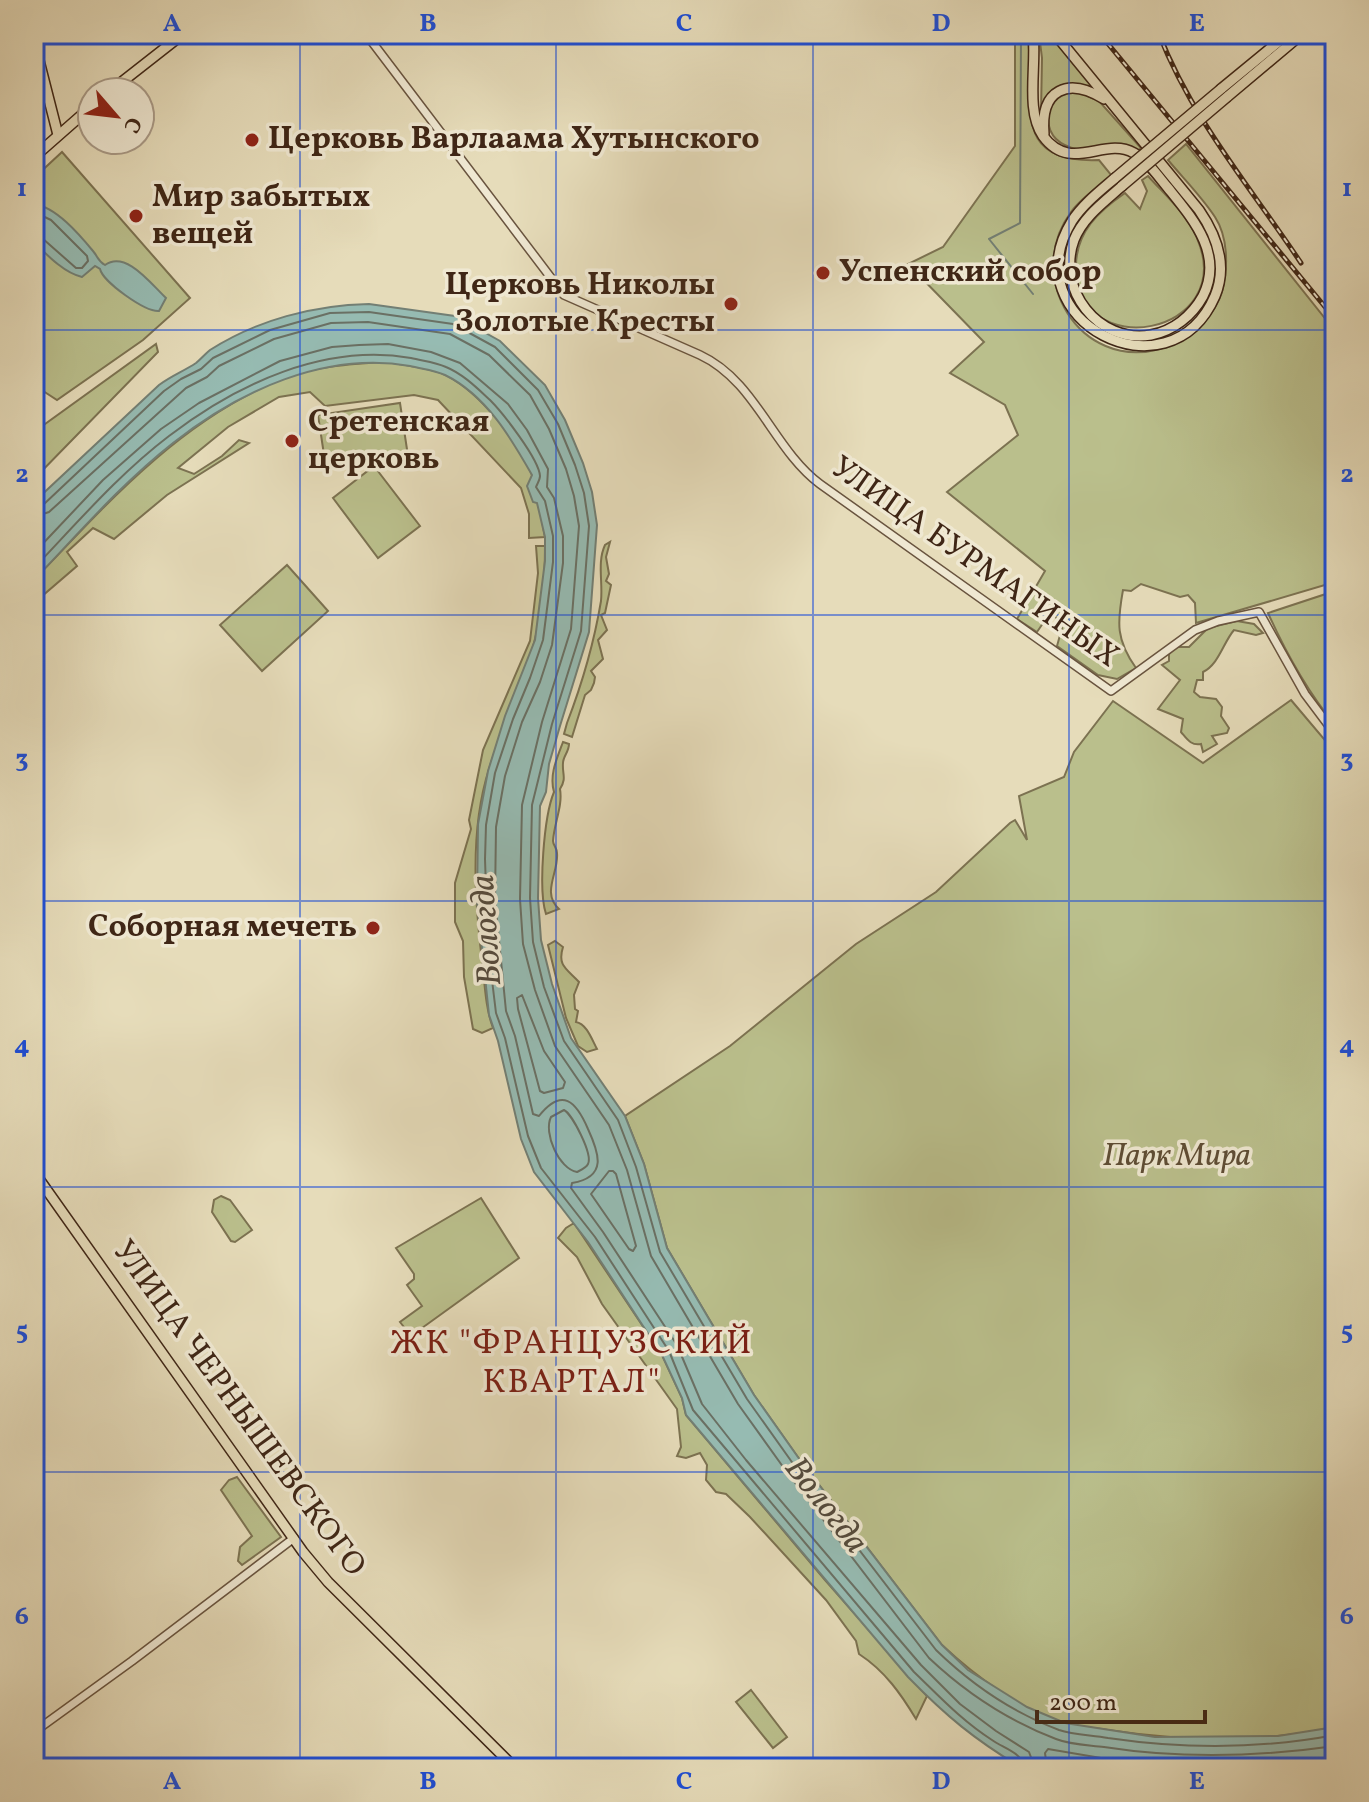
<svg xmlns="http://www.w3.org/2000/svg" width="1369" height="1802" font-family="Vollkorn,serif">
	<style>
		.green { fill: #babf8c; stroke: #7c7251; stroke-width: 2 }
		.water { fill: #96bbb2; stroke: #737f74; stroke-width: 2 }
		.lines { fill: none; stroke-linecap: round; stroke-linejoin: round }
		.shore { stroke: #6a7064; stroke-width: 2 }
		.stream { stroke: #737f74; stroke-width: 2 }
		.minor-casing { stroke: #69543f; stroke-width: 10 }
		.major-casing { stroke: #3f2616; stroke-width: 12 }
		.minor { stroke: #efe8d2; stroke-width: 7 }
		.major { stroke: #e6dcba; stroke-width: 9 }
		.rail-casing { stroke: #3f2616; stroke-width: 5 }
		.rail { stroke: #efe8d2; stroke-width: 2; stroke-dasharray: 6; stroke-linecap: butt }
		.major-bridge-casing { stroke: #3f2616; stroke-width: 12; stroke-linecap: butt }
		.major-bridge { stroke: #e6dcba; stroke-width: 9 }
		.grid { fill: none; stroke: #1d4ed8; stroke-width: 2; stroke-opacity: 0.55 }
		.poi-dot { fill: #8f2418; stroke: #efe8d2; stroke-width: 3 }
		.labels { text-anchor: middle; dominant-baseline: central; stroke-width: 7; stroke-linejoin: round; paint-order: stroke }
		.poi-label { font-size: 32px; font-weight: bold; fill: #3f2616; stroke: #efe8d2; text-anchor: start }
		.street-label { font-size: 32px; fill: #3f2616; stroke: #efe8d2 }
		.park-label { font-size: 32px; font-style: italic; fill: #5e4c34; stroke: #efe8d2 }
		.water-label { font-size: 34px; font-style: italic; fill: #554b3d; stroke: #efe8d2 }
		.neighbourhood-label { font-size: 34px; letter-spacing: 2px; fill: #7a1f14; stroke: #efe8d2 }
		.neatline { fill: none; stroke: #1d4ed8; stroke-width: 3 }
		.grid-label { font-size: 26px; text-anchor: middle; font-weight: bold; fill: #1d4ed8 }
	</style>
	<rect width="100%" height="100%" fill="#e6dcba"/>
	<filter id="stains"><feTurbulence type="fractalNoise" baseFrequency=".0025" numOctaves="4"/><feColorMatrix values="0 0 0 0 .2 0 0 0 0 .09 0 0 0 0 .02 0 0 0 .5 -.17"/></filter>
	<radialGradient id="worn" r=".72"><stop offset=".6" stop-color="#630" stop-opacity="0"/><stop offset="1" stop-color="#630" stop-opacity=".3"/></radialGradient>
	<g class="green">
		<path d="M 1015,34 L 1027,34 L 1028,39 C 1036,99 1007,164 1099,160 L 1112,176 C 1098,187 1081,198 1071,212 C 1023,277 1080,371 1160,349 C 1174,344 1187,340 1197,329 C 1209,317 1219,305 1223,288 C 1228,266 1228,237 1215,217 C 1202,197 1183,178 1168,160 L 1186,144 L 1335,331 L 1335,582 L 1196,623 L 1195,603 L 1188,595 L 1180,597 L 1141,584 L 1131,591 L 1123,590 C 1117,623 1116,640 1136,668 L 1117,679 L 1098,675 L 1057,646 L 1062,628 L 1060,620 L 1055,617 L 1057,613 L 1052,610 L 1037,632 L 1017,619 L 1045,571 L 947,492 L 1018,435 L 1005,405 L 950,373 L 984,342 L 908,264 L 943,247 L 1015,146 Z"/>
		<polygon points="1039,34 1051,34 1098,93 1071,85 1041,113 1042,58"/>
		<path d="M 1072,89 L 1099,101 L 1141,148 L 1138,151 C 1107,150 1045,161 1048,114 C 1049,100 1061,94 1072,89 Z"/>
		<polygon points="62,152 190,298 143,340 57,400 34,385 34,178"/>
		<path d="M 1148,176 C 1165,195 1187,214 1197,238 C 1239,336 1074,365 1076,266 C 1076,232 1099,211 1125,193 L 1140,209 L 1147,191 L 1142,180 Z"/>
		<polygon points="156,344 158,352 34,479 34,432"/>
		<path d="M 386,362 C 404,365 424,367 441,373 C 476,387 519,441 532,475 C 538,494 541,517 545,537 L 529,538 L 529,514 L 521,488 L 438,400 L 414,395 L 325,406 L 310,392 L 279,397 L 228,427 L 178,468 L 194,474 L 222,456 L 239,440 L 249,443 L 167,495 L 114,539 L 93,528 L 67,552 L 77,566 L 34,603 L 34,580 C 108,502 182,419 284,378 C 316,366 352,364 386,362 Z"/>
		<polygon points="400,403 408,456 326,468 318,415"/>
		<polygon points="374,466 420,526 378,558 333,498"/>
		<path d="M 610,542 L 606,557 L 609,574 L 606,581 L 611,585 L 605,613 L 601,615 L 607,630 L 598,640 L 603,659 L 591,671 L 595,677 L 594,683 L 591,690 L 585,695 L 572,737 L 564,734 L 567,723 C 582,684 594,643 601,601 C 603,582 597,562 605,545 Z"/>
		<path d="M 536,546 L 545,546 C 545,576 542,613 534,643 C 522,686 502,726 489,769 C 469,831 475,905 483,969 C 485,989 486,1009 493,1028 L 482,1033 L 473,1029 L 464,977 L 463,941 L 455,922 L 455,883 L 471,829 L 469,820 L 483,750 L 530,641 L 538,573 Z"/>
		<polygon points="287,565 328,611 262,671 220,625"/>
		<path d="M 1335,591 L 1335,725 C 1307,691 1286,653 1268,613 Z"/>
		<path d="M 1237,621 L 1254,624 L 1263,633 L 1256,635 L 1234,630 C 1223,643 1219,664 1203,672 L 1203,680 L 1197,680 L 1194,692 L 1200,697 L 1216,699 L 1222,707 L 1221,716 L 1229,728 L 1227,733 L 1212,736 L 1217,744 L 1203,752 L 1201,744 C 1191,746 1187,739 1181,732 L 1183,719 L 1158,709 L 1180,680 L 1162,665 L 1169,661 L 1169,654 L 1176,647 L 1189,647 L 1208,628 Z"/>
		<path d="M 1291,700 L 1335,752 L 1335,1727 C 1262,1743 1182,1741 1108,1730 C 1095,1728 1079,1727 1066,1724 C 1023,1712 974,1675 942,1645 L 800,1460 L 754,1395 L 667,1248 L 644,1164 L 625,1116 L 730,1046 L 856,944 L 936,892 L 1010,823 L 1015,820 L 1027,840 L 1019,796 L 1064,777 L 1074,752 L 1113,701 L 1203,763 Z"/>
		<path d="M 563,742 L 569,744 C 569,752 563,756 563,763 C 562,774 567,778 560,789 C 563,806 554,823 553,841 C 553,845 557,848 557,853 C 559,872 541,893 559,909 L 546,914 C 538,890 544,816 554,792 C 549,775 557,758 563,742 Z"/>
		<path d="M 555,941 L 563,947 C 557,966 567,969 579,982 L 574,995 L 575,1009 L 578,1011 L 576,1022 C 587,1024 592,1040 597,1049 L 587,1052 L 578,1046 L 566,1018 L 548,945 Z"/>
		<polygon points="221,1196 230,1200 252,1230 235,1242 231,1241 212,1212 214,1200"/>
		<polygon points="481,1198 519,1258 411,1336 400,1322 422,1306 407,1285 414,1279 414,1274 396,1248"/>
		<path d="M 574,1223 L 662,1355 L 682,1398 L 686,1415 L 825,1580 L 927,1696 L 916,1719 C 901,1694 885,1671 859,1654 L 856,1641 L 826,1600 L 750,1517 L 726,1494 L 716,1492 L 706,1480 L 707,1465 L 700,1453 L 686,1458 L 677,1456 L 681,1447 L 677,1409 L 602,1304 L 577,1257 L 558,1238 L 566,1228 Z"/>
		<polygon points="237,1477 281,1537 242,1565 238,1561 240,1547 252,1536 221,1490 229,1480"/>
		<polygon points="751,1690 787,1737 773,1748 736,1702"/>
	</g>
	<g class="water">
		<path d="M 34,204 C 56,207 79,234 93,251 C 98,257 98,261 105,265 C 126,250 151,284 166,298 L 159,311 C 145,312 103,282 100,269 L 95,266 L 82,277 C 64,273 47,255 34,242 Z"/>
		<path d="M 369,304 L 455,316 L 500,341 L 545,385 L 565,420 L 583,463 L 592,492 L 597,525 L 589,632 L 560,726 L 549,764 L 546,792 L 540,806 L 538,898 L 541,940 L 552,984 L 571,1038 L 625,1116 L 644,1164 L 667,1248 L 754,1395 L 800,1460 L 942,1645 L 968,1670 L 1027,1707 L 1065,1723 L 1155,1737 L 1278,1736 L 1335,1727 L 1335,1768 L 1022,1768 C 975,1740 946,1716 908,1677 L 686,1415 L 682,1398 L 662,1355 L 588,1242 L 534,1172 L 521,1139 L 498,1041 L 489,1015 L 477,901 L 478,824 L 488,771 L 505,716 L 535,640 L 545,561 L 545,537 L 537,503 L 533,502 L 527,486 L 532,475 C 511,438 486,395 445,375 C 434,370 422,369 410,366 C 325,351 239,391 173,443 C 122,483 79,533 34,580 L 34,502 L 159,385 C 171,376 184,371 196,363 C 201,359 205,354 210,350 C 257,320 314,305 369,304 Z"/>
	</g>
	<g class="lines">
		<g class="shore">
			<polyline points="34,212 51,220 87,256 88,261 82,268 76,268 42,238 34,237"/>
			<path d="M 34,507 L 43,505 L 164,391 L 181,379 L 201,369 L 213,358 L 270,330 L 330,313 L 369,312 L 453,324 L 495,347 L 538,390 L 558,424 L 575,465 L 584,493 L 589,526 L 581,631 L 552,724 L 532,805 L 530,898 L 533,942 L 544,987 L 564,1041 L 618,1120 L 636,1167 L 660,1252 L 747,1399 L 794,1465 L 936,1650 C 971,1684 1014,1713 1059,1730 C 1074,1735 1092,1735 1108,1738 C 1183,1749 1261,1749 1335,1735"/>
			<path d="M 34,517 L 49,512 L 186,388 L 207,377 L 219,366 L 274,339 L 331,323 L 368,322 L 450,334 L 489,355 L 530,395 L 549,429 L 566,469 L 574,496 L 579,526 L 571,629 L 542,722 L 522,805 L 520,899 L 523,944 L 535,990 L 555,1046 L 609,1125 L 627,1170 L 651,1256 L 738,1404 L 786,1471 L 929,1658 C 965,1692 1009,1721 1056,1739 C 1071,1745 1089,1745 1104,1747 C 1181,1759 1258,1757 1335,1746"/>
			<path d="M 34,553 L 103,480 L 161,429 L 199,403 L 280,361 L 332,347 L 359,345 L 388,344 L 431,352 L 460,363 L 508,404 L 527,430 L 548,469 L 547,487 L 554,498 L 563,536 L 563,563 L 552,645 L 540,682 L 522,722 L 505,776 L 496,827 L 495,900 L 506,1011 L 515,1036 L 533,1114 L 539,1116 C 562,1087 576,1101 588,1129 C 599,1153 608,1177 572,1183 L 571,1188 L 603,1232 L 677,1345 L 702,1404 L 746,1460 L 921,1665 L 960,1704 L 996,1731 L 1029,1752 L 1035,1768"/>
			<path d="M 34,568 C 77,523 119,474 169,436 C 237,384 324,343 411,358 C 423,361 435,362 446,367 C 463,374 477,388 490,400 C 502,412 539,459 540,476 C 540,480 537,484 536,487 L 545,501 L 553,536 L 553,562 L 543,640 L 530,678 L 513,719 L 495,773 L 486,825 L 485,859 L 488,947 L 496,1013 L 505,1038 L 528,1136 L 541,1168 L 595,1237 L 669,1351 L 693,1410 L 914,1672 C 939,1696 962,1721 992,1740 C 1003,1748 1023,1753 1025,1768"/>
			<polygon points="522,995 544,1051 565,1082 563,1088 544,1093 540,1091 518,1009 517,998"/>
			<path d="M 564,1110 C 572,1114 593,1154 588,1164 C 586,1168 581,1170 577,1172 C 559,1169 543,1133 551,1117 Z"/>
			<polygon points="609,1171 613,1171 616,1174 636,1246 633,1251 629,1249 591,1194"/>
			<polyline points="1047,1768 1045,1753 1048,1749 1154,1767 1279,1766 1335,1758"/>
		</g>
		<polyline class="stream" points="1021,34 1020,223 989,239 1033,294"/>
		<g class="minor-casing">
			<g id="minor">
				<path d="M 366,34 L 564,295 L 700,355 C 756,381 773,449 820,484 L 1111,691 L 1195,630 L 1218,621 L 1259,612 L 1305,694 L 1335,734"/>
				<polyline points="34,1732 132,1661 294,1538"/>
			</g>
		</g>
		<g class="major-casing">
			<g id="major">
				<path d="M 1033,34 C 1037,64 1025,111 1043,136 C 1071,174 1104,136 1134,153 C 1147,160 1158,176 1168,188 C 1193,219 1224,254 1203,296 C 1192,316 1173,331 1151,335 C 1098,344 1056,289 1074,240 C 1083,217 1104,202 1122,186"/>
				<path d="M 1055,34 L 1199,210 C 1217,236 1228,265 1215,296 C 1169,402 1011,320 1072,221 C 1083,204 1100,191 1115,178"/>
				<polyline points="34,41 58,135"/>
				<polyline points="1221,89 1288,34"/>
				<polyline points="109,92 183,34"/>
				<polyline points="1227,97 1302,34"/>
				<path d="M 1044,134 C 1040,89 1068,77 1104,99"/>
				<polyline points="34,157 92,106"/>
				<polyline points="34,1172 303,1552 328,1582 515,1768"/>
			</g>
		</g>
		<use href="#minor" class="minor"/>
		<use href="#major" class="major"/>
		<g class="rail-casing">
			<g id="rail">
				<polyline points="1100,34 1335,319"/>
				<path d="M 1159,34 C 1192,119 1251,188 1301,263"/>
			</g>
		</g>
		<use href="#rail" class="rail"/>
		<g class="major-bridge-casing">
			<g id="major-bridge">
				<polyline points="1115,178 1221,89"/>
				<polyline points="1122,186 1227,97"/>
			</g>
		</g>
		<use href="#major-bridge" class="major-bridge"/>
	</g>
	<path class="grid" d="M 300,34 L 300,1768M 556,34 L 556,1768M 813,34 L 813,1768M 1069,34 L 1069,1768M 34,330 L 1335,330M 34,615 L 1335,615M 34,901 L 1335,901M 34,1187 L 1335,1187M 34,1472 L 1335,1472"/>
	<g class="poi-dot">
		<circle cx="252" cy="140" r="8"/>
		<circle cx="136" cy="216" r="8"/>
		<circle cx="823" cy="273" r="8"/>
		<circle cx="731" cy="304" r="8"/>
		<circle cx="292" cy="441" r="8"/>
		<circle cx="373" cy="928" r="8"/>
	</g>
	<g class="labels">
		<g class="poi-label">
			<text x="268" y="140">Церковь Варлаама Хутынского</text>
			<text x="152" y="198">Мир забытых<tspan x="152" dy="37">вещей</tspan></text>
			<text x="839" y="273">Успенский собор</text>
			<text x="715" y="286" text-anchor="end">Церковь Николы<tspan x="715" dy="37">Золотые Кресты</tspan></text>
			<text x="308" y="423">Сретенская<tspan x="308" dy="37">церковь</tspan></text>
			<text x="357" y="928" text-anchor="end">Соборная мечеть</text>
		</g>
		<g class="street-label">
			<text transform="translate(974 563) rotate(35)">УЛИЦА БУРМАГИНЫХ</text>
			<text transform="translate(238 1409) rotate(54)">УЛИЦА ЧЕРНЫШЕВСКОГО</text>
		</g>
		<g class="park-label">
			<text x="1177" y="1157">Парк Мира</text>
		</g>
		<g class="water-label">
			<text transform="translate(488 930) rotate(-94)">Вологда</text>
			<text transform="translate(825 1506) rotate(52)">Вологда</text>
		</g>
		<g class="neighbourhood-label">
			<text x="572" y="1344">ЖК "ФРАНЦУЗСКИЙ<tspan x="572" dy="39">КВАРТАЛ"</tspan></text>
		</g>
	</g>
	<rect width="1369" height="1802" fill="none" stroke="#e6dcba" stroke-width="88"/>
	<g transform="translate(116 116) rotate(118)"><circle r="38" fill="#efe8d2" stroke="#a99a87" stroke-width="2"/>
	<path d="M0-6L14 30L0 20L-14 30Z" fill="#8f2418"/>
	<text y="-12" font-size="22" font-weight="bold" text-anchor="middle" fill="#3f2616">С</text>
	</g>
	<path d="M1037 1710v12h168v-12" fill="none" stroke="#3f2616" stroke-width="4"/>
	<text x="1049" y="1710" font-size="24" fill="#3f2616" stroke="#efe8d2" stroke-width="6" paint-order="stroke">200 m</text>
	<rect x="44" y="44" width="1281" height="1714" class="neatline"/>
	<g class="grid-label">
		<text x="172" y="31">A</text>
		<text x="428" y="31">B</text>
		<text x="684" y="31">C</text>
		<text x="941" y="31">D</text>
		<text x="1197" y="31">E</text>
		<text x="22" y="196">1</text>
		<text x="1347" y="196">1</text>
		<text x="22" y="482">2</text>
		<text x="1347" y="482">2</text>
		<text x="22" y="767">3</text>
		<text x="1347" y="767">3</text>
		<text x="22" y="1053">4</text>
		<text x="1347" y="1053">4</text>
		<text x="22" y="1339">5</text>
		<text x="1347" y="1339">5</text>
		<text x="22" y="1624">6</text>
		<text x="1347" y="1624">6</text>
		<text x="172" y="1789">A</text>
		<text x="428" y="1789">B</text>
		<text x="684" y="1789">C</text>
		<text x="941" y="1789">D</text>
		<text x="1197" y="1789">E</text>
	</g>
	<rect width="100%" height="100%" filter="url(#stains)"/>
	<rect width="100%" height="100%" fill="url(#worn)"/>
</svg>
